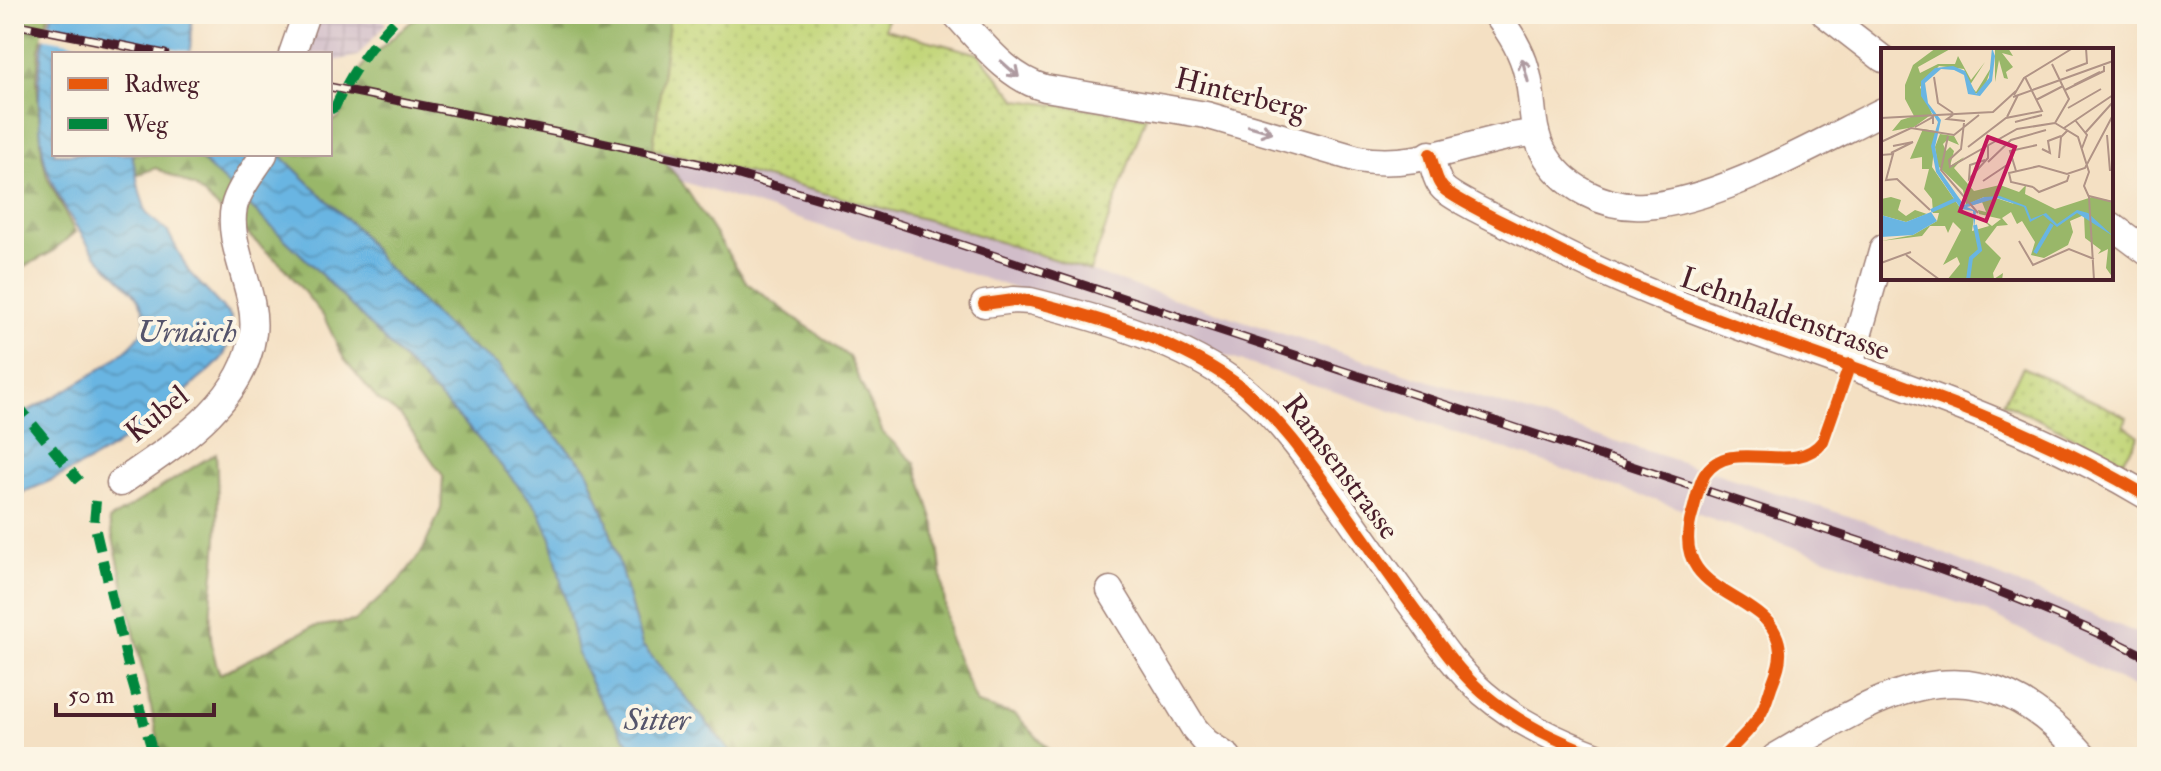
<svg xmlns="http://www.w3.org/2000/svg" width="2161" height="771" font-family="'IM FELL Double Pica',serif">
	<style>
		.industrial { fill: url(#industrial-grid) }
		.railway { fill: #d1bdc9 }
		.forest { fill: url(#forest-firs); stroke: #726b4a; stroke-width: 2 }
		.park { fill: url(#park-dots); stroke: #867a52; stroke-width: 2 }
		.water { fill: url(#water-waves); stroke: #5a6a86; stroke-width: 2 }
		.pier { fill: #f4e0c3 }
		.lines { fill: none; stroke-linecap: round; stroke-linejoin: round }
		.minor-casing { stroke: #9f8077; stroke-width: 29 }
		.minor { stroke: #fff; stroke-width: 26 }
		.rail-casing { stroke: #4a1f2b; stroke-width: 9 }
		.rail { stroke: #fcf5e5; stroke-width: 6; stroke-dasharray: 18; stroke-linecap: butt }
		.quiet { stroke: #00873e; stroke-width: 10; stroke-dasharray: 20 10; stroke-linecap: butt }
		.cycleway-casing { stroke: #fcf5e5; stroke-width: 17 }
		.cycleway { stroke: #e8590c; stroke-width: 12 }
		.oneway { stroke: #ae9aa0 }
		.labels { text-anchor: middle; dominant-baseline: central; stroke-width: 8; stroke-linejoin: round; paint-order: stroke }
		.street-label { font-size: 30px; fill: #4a1f2b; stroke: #fcf5e5 }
		.water-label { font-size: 32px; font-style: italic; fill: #55546b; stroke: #fcf5e5 }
		.inset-river { fill: none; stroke: #69b5e2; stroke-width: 4 }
		.inset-road { fill: none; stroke: #b09386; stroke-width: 2 }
		.view { fill: #c2185b; fill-opacity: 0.15; stroke: #c2185b; stroke-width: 4 }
		.inset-edge { fill: none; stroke: #4a1f2b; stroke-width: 4 }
	</style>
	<defs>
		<pattern id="industrial-grid" width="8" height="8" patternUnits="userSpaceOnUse" patternTransform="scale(2)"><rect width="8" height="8" fill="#d1bdc9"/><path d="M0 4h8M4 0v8" fill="none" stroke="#b5a2ad"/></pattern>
		<pattern id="forest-firs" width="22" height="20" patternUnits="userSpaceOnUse" patternTransform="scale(2)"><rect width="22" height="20" fill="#99b769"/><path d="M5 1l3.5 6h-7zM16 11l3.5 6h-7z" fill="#7f9457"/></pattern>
		<pattern id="park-dots" width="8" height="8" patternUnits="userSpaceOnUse" patternTransform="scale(2)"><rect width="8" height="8" fill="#c2d679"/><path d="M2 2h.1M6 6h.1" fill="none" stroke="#a8b769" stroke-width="1.8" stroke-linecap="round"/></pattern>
		<pattern id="water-waves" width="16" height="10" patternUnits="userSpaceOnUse" patternTransform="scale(2)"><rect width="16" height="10" fill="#69b5e2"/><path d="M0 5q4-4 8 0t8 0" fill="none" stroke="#5893b7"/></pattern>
	</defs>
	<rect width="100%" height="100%" fill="#fcf5e5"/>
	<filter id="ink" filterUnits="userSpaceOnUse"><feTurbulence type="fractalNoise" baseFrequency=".0125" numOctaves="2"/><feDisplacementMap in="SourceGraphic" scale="16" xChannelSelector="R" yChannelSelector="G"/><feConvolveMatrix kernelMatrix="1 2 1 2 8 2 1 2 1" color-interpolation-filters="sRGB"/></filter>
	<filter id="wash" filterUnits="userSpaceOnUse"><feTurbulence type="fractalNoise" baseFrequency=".006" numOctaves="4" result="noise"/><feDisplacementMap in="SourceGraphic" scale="32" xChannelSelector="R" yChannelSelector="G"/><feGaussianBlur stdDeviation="1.8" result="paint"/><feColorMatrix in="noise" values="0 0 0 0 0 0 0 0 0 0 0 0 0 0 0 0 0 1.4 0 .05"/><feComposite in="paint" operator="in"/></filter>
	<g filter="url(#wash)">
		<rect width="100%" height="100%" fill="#f4e0c3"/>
		<polygon class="industrial" points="324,14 377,14 386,23 358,56 330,62 330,54 301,54 305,37"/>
		<polygon class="railway" points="653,149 943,224 1870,523 2147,637 2147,694 1988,613 1321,387 681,181"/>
		<g class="forest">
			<polygon points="14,14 49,14 39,50 37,81 42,154 47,177 75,232 52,252 14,272"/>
			<polygon points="420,14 670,14 653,149 681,181 747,283 849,357 883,433 915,463 936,528 949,638 977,704 1016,715 1056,757 735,757 642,645 607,521 587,469 527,406 498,365 468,345 429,310 381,261 359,231 279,154 330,154 330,122 339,118 353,82 366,61"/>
			<path d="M 132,154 L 195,154 L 313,266 L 471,430 L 538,509 L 551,538 L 578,654 L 597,696 L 628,742 L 641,757 L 162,757 L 109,520 L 216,453 C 218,486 219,519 216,552 C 213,595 203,634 220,674 L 312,627 L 355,621 L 400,580 L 423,550 L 441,509 L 443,476 L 401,416 L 377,399 L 344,359 L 324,317 L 285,268 L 195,187 L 156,168 L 136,175 Z"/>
		</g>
		<g class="park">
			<polygon points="670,14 888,14 885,29 979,54 1017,100 1146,116 1090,271 943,224 653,149"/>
			<polygon points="2023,367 2127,417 2124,425 2139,436 2123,461 2003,402"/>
		</g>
		<g class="water">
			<path d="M 52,14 L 192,14 L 190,54 L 54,54 L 54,154 L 132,154 L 140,193 L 147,214 L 168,232 L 189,272 L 231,317 C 231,329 230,341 225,353 C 219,365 205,374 195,383 C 141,435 84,469 14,496 L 14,417 C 40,406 143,352 145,323 C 147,292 108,273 93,251 C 77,229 60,202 50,177 C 37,147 38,88 41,55 C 42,42 49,27 52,14 Z"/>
			<polygon points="195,154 279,154 359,231 381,261 429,310 468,345 498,365 527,406 587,469 607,521 642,645 735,757 642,757 628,742 597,696 578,654 551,538 538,509 471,430 313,266"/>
		</g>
		<polygon class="pier" points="46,23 193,52 194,54 130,54 42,37"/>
	</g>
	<g filter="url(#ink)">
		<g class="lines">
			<g class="minor-casing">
				<g id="minor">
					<path d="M 955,14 C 981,41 1007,78 1045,88 L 1206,115 L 1358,159 C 1418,171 1477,137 1536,133"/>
					<path d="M 1496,14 C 1510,32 1522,51 1527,73 C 1534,98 1530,127 1543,151 C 1562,187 1605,209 1645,206 C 1717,202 1818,143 1883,111"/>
					<polyline points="1825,14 1883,59"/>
					<polyline points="292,54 306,14"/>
					<path d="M 1430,154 C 1433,164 1436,181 1443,188 C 1453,199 1511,226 1528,235 C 1725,342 1953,380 2147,496"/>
					<polyline points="2111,225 2147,252"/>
					<path d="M 984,304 L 1014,300 L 1030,301 C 1100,318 1186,343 1242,388 C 1281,420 1308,459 1336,499 C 1364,539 1392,579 1421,618 C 1440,645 1459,672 1483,693 C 1518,723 1558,741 1600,757"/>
					<polyline points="1850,364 1883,248"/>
					<path d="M 120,483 C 173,446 244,404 253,333 C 258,293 226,246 234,207 C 238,189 255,169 264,154"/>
					<polyline points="1110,590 1194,728 1206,742 1228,757"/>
					<path d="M 1775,757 C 1892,688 1978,633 2085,757"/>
				</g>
			</g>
			<use href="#minor" class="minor"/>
			<g class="rail-casing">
				<g id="rail">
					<polyline points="14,24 165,54"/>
					<path d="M 330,87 L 579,137 L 705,165 L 850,208 L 1880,548 C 1971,580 2061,613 2147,657"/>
				</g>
			</g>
			<use href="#rail" class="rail"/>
			<g class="quiet">
				<path d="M 330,110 L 335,107 C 352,71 372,42 401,14"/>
				<polyline points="14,401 79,481"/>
				<polyline points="96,501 94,523 131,678 154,757"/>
			</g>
			<g class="cycleway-casing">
				<g id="cycleway">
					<path d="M 1430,154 C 1433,164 1436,181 1443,188 C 1453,199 1511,226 1528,235 C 1725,342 1953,380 2147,496"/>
					<path d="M 984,304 L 1014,300 L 1030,301 C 1100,318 1186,343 1242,388 C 1281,420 1308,459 1336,499 C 1364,539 1392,579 1421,618 C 1440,645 1459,672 1483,693 C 1518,723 1558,741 1600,757"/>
					<path d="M 1723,757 C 1735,744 1751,730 1760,715 C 1765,707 1768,696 1771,687 C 1775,676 1781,664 1780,651 C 1776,588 1666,602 1692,514 C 1696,502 1698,485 1705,474 C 1732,434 1794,479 1823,441 L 1850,364"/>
				</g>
			</g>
			<use href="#cycleway" class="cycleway"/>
		</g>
		<defs><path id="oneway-shaft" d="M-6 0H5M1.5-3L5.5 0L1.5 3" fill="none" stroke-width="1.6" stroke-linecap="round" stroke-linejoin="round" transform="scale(2)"/></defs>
		<g class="oneway">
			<use href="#oneway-shaft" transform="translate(1010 69) rotate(42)"/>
			<use href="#oneway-shaft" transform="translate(1525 70) rotate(-105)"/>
			<use href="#oneway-shaft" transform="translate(1260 129) rotate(16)"/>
		</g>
	</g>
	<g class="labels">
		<g class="street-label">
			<text transform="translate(1241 94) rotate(14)">Hinterberg</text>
			<text transform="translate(1785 314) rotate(20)">Lehnhaldenstrasse</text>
			<text transform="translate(157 414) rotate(-39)">Kubel</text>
			<text transform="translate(1341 467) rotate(53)">Ramsenstrasse</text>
		</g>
		<g class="water-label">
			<text x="187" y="332">Urnäsch</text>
			<text x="657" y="720">Sitter</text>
		</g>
	</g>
	<g transform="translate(1881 48)">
		<rect width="232" height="232" fill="#f4e0c3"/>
		<path d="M 55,0 L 71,0 L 37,19 L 39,25 L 57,16 L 74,16 L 77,8 L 90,32 L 104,14 L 89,37 L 95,44 L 111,18 L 105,35 L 97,45 L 92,46 L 83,21 L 58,18 L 39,39 L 51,66 L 33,79 L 11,83 L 20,72 L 33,68 L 24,51 L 24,37 L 32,17 ZM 114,0 L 127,0 L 132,8 L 121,5 L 132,19 L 125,24 L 127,31 L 123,30 L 118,12 L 114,34 ZM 42,81 L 55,83 L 51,119 L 80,161 L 93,169 L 91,183 L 108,178 L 103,172 L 111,178 L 120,171 L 98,166 L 97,162 L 105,164 L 101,154 L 86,159 L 104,151 L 115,150 L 133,156 L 123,150 L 103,149 L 85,157 L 82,142 L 57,118 L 54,99 L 59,86 L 73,88 L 78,97 L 66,92 L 62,96 L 65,103 L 69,99 L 73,103 L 69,118 L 83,109 L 73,120 L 93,143 L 119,137 L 138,144 L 145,137 L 144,146 L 174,161 L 211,149 L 232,153 L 232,230 L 225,220 L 227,201 L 217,206 L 220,202 L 204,190 L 203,167 L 189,173 L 192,184 L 187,197 L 163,210 L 150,207 L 154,194 L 141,173 L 136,176 L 130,164 L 121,170 L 127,177 L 116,178 L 104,194 L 120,210 L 112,225 L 113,231 L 122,225 L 121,232 L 66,232 L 79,216 L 76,209 L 62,217 L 80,182 L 72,174 L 67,185 L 64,178 L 49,178 L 41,188 L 0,193 L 32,187 L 56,173 L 58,165 L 52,165 L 51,151 L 43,141 L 48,121 L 41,121 L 41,109 L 29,111 ZM 10,149 L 20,152 L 17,162 L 25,168 L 34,162 L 46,166 L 25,174 L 0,167 L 0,151 Z" fill="#99b769"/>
		<path d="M 111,0 L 114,8 L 111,33 L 99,48 L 87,46 L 83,27 L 73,22 L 60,21 L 44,35 L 47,55 L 60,72 L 54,99 L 59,123 L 83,157 L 103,149 L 119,148 L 145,158 L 150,171 L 165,165 L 176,176 L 196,162 L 207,165 L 232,188 L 196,165 L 176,179 L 162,167 L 149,174 L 143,159 L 116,150 L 86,159 L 95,163 L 93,182 L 92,163 L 80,161 L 55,124 L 50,98 L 57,74 L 40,48 L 40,33 L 54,20 L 72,18 L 84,23 L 95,46 L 108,30 ZM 50,164 L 56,173 L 32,187 L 0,189 L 0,167 L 25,174 Z" fill="#69b5e2"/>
		<path class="inset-river" d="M 50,163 L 76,151M 154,205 L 171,176M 87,232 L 90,210 L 99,202 L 94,177"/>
		<path class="inset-road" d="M 171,16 L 188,51 L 174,75M 185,23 L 206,15 L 205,0M 53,29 L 57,55 L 72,65M 193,37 L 219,24M 184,42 L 223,23 L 223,18M 133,47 L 143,30 L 192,0M 132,49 L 232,13M 155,52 L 182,38M 187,60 L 220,41M 72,67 L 66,71 L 84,73M 126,69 L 137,47M 0,70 L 112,64 L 135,43M 194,72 L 206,87 L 201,100M 134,74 L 161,67M 83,75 L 80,101 L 68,112 L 69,119 L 136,81 L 174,75M 174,75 L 197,89 L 208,124 L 203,138 L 208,149 L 213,232M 34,79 L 52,69 L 52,76M 183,80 L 232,47M 205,84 L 232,54M 226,87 L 229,123M 67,88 L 60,122 L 97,165M 0,94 L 30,80 L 73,87 L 98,67M 87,99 L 125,70 L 161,63 L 144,29M 161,101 L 169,105 L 167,93 L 180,88M 10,105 L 32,94 L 12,98M 0,107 L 12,106 L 5,132 L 16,131 L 49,162M 178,110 L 180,89 L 187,82M 104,112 L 89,117 L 88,131 L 107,110 L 107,98M 107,114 L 130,92 L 165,82M 135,123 L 129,103 L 156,97M 102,133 L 129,115M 152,139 L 130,134 L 128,125 L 158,118 L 186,126 L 204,120 L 232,67M 152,139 L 158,144 L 186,133 L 188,127M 208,148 L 232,154M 138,193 L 152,217 L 188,201 L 213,211M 25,207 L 59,232M 0,215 L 30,204"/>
		<path class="view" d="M 107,89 L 134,99 L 105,173 L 79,163 Z"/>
		<rect width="232" height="232" class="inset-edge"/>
	</g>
	<rect width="2161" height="771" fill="none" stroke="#fcf5e5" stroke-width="48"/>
	<rect x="52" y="52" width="280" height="104" fill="#fcf5e5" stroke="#b59f9b" stroke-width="2"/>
	<rect x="68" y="78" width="40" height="12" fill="#e8590c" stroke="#b59f9b" stroke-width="2"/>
	<text x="124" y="92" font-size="24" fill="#4a1f2b">Radweg</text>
	<rect x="68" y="118" width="40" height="12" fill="#00873e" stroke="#b59f9b" stroke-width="2"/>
	<text x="124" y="132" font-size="24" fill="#4a1f2b">Weg</text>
	<path d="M56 703v12h158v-12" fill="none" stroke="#4a1f2b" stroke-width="4"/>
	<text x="68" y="703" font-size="24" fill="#4a1f2b" stroke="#fcf5e5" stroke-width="6" paint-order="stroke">50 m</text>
</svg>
